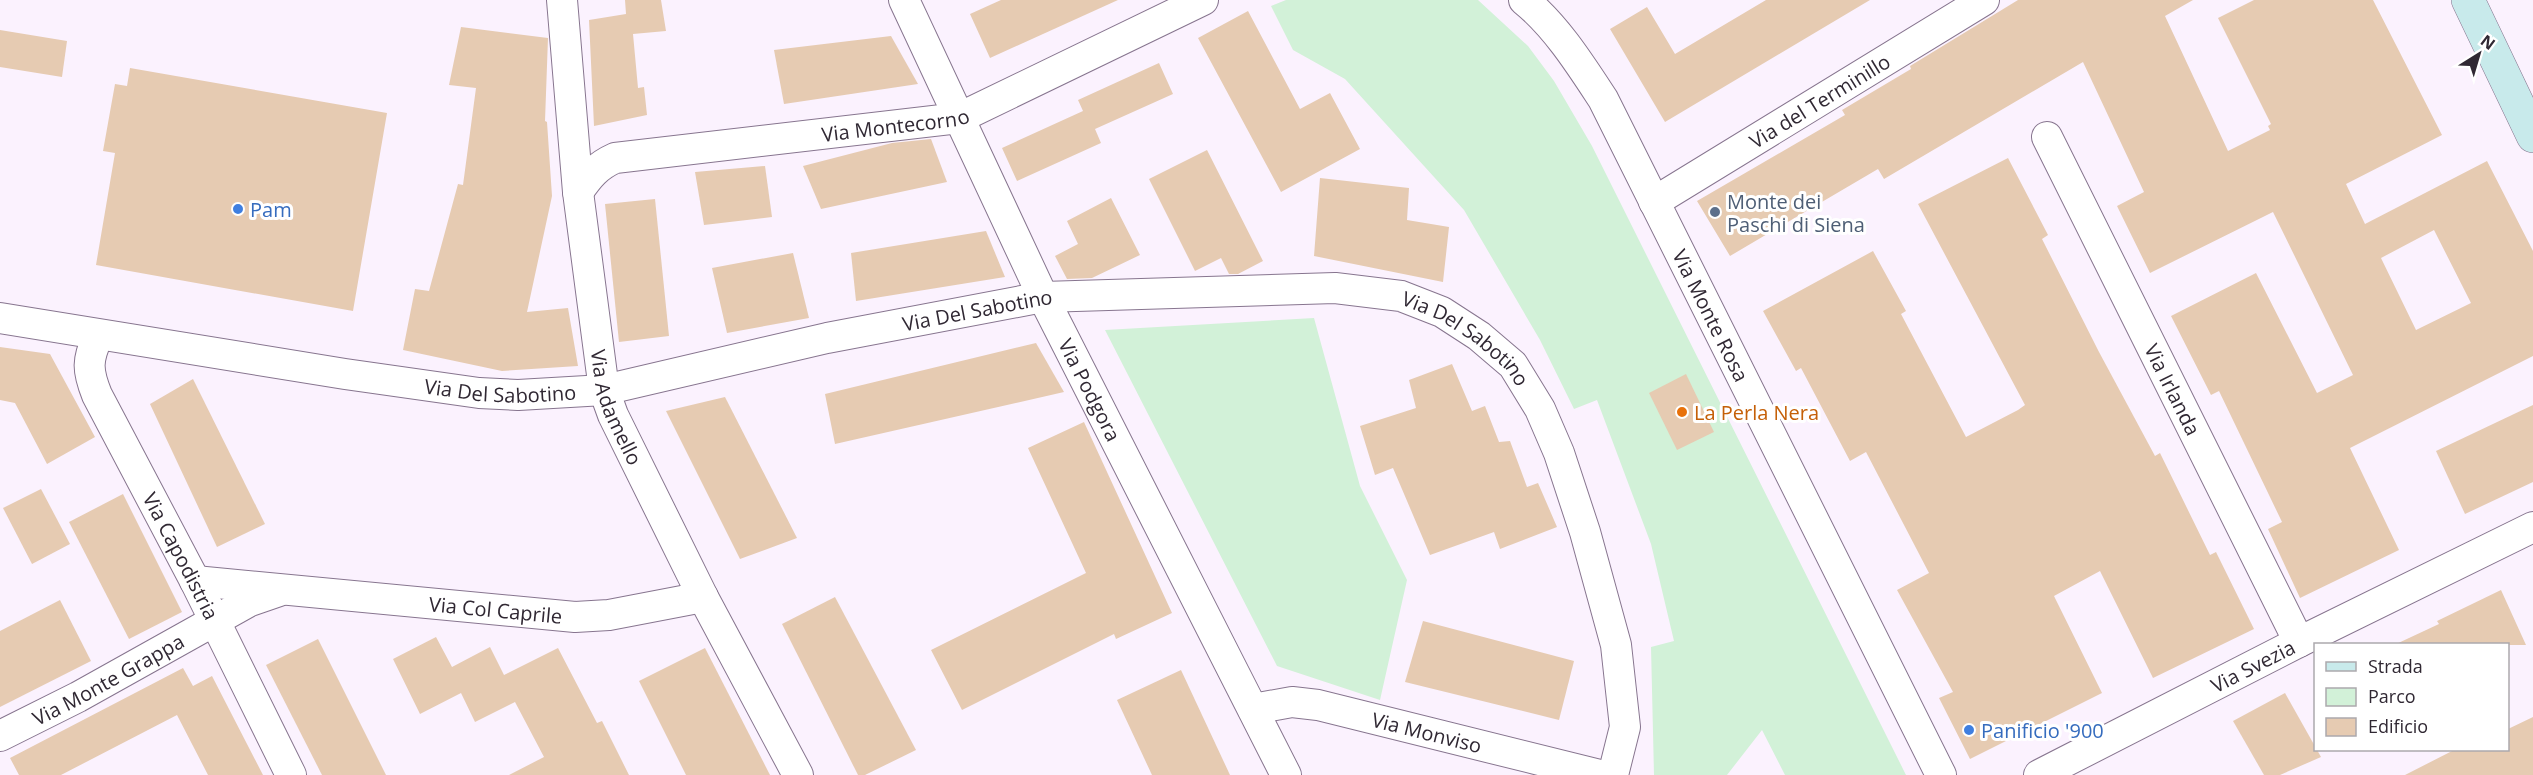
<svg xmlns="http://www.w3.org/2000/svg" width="2533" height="775" font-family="'Open Sans',sans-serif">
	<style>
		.green { fill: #d2f1d8 }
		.building { fill: #e6cbb2; fill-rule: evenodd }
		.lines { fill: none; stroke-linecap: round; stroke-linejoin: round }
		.street-casing { stroke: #87758f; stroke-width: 32 }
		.secondary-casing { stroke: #87758f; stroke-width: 34 }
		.street { stroke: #fff; stroke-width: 30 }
		.secondary { stroke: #c8eaeb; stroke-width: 33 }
		.shop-dot { fill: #3f7fe0; stroke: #fff; stroke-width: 2 }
		.service-dot { fill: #5c6f8a; stroke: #fff; stroke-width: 2 }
		.food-dot { fill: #e8710a; stroke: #fff; stroke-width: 2 }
		.labels { text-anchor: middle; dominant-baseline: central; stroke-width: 6; stroke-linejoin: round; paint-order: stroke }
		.street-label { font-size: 20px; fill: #302833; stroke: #fff }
		.service-label { font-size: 20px; fill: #4e5e75; stroke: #fff; text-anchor: start }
		.shop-label { font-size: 20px; fill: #366cbe; stroke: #fff; text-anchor: start }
		.food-label { font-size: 20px; fill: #c56008; stroke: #fff; text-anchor: start }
	</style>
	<rect width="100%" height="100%" fill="#fbf2fe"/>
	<g class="green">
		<polygon points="1286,0 1478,0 1528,46 1554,81 1592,146 1906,775 1785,775 1762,730 1727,775 1654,775 1651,647 1674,641 1651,544 1597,400 1574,409 1540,340 1464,210 1345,79 1293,50 1271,6"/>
		<polygon points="1314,318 1360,486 1407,580 1380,700 1277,666 1105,330"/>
	</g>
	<g class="building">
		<polygon points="625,0 661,0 666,31 633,34 638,88 644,87 647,115 594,126 589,20 626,14"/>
		<polygon points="1001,0 1118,0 990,58 970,14"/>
		<polygon points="1766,0 1870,0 1665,122 1610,29 1647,7 1675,54"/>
		<path d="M 2018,0 L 2193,0 L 2165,16 L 2228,151 L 2270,130 L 2268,126 L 2271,124 L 2218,18 L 2254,0 L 2373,0 L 2442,135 L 2346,184 L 2365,224 L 2487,161 L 2533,251 L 2533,356 L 2350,448 L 2399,550 L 2300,598 L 2268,529 L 2282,522 L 2219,391 L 2211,395 L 2171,316 L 2256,273 L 2317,393 L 2353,375 L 2273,212 L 2150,273 L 2117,206 L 2144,192 L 2083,62 L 1884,179 L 1878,169 L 1730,256 L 1697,201 L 1845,115 L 1842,110 L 1911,69 L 1910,66 ZM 2434,230 L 2471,303 L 2416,330 L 2381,258 Z"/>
		<polygon points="1248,11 1300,109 1330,93 1360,149 1281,192 1198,38"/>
		<polygon points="461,27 548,38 545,121 547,122 552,196 527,312 568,308 578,366 502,371 403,350 415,289 429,291 458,184 463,185 476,88 449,85"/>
		<polygon points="0,30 67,41 62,77 0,67"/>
		<polygon points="891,36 918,84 784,104 774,50"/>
		<polygon points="1159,63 1173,94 1095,129 1101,143 1017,181 1002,148 1083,111 1078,100"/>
		<polygon points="130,68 387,113 353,311 96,265 115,153 103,151 115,84 127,86"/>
		<polygon points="931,139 947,182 821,209 803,166 892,143"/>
		<polygon points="1207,150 1263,261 1238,274 1229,274 1221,258 1195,271 1149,179"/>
		<polygon points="2008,158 2048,235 2042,239 2099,352 2155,456 2160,453 2210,555 2216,552 2254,629 2153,678 2100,571 2054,596 2102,693 1970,759 1939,698 1953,692 1897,590 1929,573 1866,452 1850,461 1801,368 1796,371 1763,311 1873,251 1906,311 1901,314 1966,437 2018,410 2025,405 1918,204"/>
		<polygon points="765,166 772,217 704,225 695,172"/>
		<polygon points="1320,178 1409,188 1407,220 1449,227 1443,282 1314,256"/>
		<polygon points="1111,198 1140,255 1092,278 1067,279 1055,256 1078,244 1067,221"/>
		<polygon points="655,199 669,336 619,342 605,204"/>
		<polygon points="986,231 1005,277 856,301 851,253"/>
		<polygon points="793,253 809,318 727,333 712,268"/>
		<polygon points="1036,343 1064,392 835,444 825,394"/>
		<polygon points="0,347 50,354 95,437 47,464 15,403 0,400"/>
		<polygon points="1452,364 1472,411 1485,406 1499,442 1510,441 1527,487 1538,483 1557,527 1500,549 1494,532 1430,555 1393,468 1375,475 1360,426 1416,408 1409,380"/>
		<polygon points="1686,374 1714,432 1677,450 1649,393"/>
		<polygon points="193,379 265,524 217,547 150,404"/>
		<polygon points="725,397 797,538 740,559 666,411"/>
		<polygon points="2533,405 2533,482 2465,514 2436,451"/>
		<polygon points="1084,422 1172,613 1116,639 1114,634 962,710 931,650 1086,573 1028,448"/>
		<polygon points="41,489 70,544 32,564 3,508"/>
		<polygon points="123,494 182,612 129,639 69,522"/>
		<polygon points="2501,590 2526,645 2394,645 2439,624 2437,621"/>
		<polygon points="835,597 916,750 865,775 858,775 782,624"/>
		<polygon points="60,600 91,661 0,707 0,631"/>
		<polygon points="1423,621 1574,661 1559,720 1405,682"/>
		<polygon points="436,637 452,667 490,647 504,675 558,648 597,723 602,721 629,775 509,775 544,757 515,702 475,722 461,693 420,714 393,659"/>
		<polygon points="318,639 386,775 322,775 266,665"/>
		<polygon points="705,648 770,775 686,775 639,681"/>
		<polygon points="183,668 193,686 212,676 263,775 208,775 177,715 61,775 19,775 10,758"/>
		<polygon points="1181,670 1230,775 1152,775 1117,700"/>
		<polygon points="2285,693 2321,757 2280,775 2264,775 2233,721"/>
		<polygon points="2533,717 2533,775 2405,775 2454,750 2508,750 2508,729"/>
	</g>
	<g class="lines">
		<g class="street-casing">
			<g id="street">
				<path id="s1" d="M 562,0 L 578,192 L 604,390 L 613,415 L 703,597 L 798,775"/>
				<path id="s2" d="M 904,0 L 1043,297 L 1286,775"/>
				<path id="s3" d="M 1524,0 C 1556,26 1580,64 1603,99 L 1941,775"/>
				<path id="s4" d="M 2047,137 L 2299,642"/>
				<path id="s5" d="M 578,192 C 589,176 597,166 615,158 L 959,118 L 1203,0"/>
				<path id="s6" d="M 1654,202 L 1984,0"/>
				<path id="s7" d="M 0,318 L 345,374 L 479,393 L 518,395 L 604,390 L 827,338 L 1043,297 L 1335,288 L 1401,296 L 1442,312 L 1479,336 L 1513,365 L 1540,409 L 1559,453 L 1585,532 L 1616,645 L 1625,727 L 1613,775"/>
				<path id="s8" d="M 98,336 C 87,360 87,370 97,395 L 195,581 L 291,775"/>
				<path id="s9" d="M 195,581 L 575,617 L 609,615 L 703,597"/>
				<path id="s10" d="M 1253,709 L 1292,702 L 1318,705 L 1600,775"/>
				<path id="s11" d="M 0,736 L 78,697 L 250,601 L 279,591"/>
				<path id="s12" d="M 2039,775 L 2299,642 L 2533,527"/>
			</g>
		</g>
		<g class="secondary-casing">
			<polyline id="secondary" points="2468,0 2533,136"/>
		</g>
		<use href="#street" class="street"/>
		<use href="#secondary" class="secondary"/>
	</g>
	<g class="shop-dot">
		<circle cx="238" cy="209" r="6"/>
		<circle cx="1969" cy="730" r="6"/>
	</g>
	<circle class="service-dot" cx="1715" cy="212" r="6"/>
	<circle class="food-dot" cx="1682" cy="412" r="6"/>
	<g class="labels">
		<g class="street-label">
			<text stroke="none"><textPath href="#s6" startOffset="194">Via del Terminillo</textPath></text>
			<text stroke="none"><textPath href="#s5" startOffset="333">Via Montecorno</textPath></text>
			<text stroke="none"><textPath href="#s7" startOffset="992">Via Del Sabotino</textPath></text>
			<text stroke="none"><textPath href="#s3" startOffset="369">Via Monte Rosa</textPath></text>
			<text stroke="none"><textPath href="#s7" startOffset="1496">Via Del Sabotino</textPath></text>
			<text stroke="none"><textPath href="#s7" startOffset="506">Via Del Sabotino</textPath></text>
			<text stroke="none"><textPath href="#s4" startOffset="282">Via Irlanda</textPath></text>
			<text stroke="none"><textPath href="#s2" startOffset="432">Via Podgora</textPath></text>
			<text stroke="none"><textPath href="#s1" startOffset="412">Via Adamello</textPath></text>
			<text stroke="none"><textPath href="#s8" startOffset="243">Via Capodistria</textPath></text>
			<text stroke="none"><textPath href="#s9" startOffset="302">Via Col Caprile</textPath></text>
			<text stroke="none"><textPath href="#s12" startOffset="240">Via Svezia</textPath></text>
			<text stroke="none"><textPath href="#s11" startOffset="122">Via Monte Grappa</textPath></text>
			<text stroke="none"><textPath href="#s10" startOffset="178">Via Monviso</textPath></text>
		</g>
		<g class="service-label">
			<text x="1727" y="201">Monte dei<tspan x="1727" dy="23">Paschi di Siena</tspan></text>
		</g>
		<g class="shop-label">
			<text x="250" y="209">Pam</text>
			<text x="1981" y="730">Panificio '900</text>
		</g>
		<g class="food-label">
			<text x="1694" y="412">La Perla Nera</text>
		</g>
	</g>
	<rect x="2314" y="643" width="195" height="108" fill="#ffffff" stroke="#aca9ad" stroke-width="1.5"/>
	<rect x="2326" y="662" width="30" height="9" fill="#c8eaeb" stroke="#aca9ad" stroke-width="1.5"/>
	<text x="2368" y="673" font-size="18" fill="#302833">Strada</text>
	<rect x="2326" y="688" width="30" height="18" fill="#d2f1d8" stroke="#aca9ad" stroke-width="1.5"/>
	<text x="2368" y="703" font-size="18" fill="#302833">Parco</text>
	<rect x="2326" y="718" width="30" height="18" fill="#e6cbb2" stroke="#aca9ad" stroke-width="1.5"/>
	<text x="2368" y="733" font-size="18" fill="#302833">Edificio</text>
	<g transform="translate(2479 54) rotate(37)" stroke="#ffffff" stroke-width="4.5" paint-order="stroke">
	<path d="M0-4.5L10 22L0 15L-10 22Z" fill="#302833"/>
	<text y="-9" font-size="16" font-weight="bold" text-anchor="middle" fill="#302833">N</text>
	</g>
</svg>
